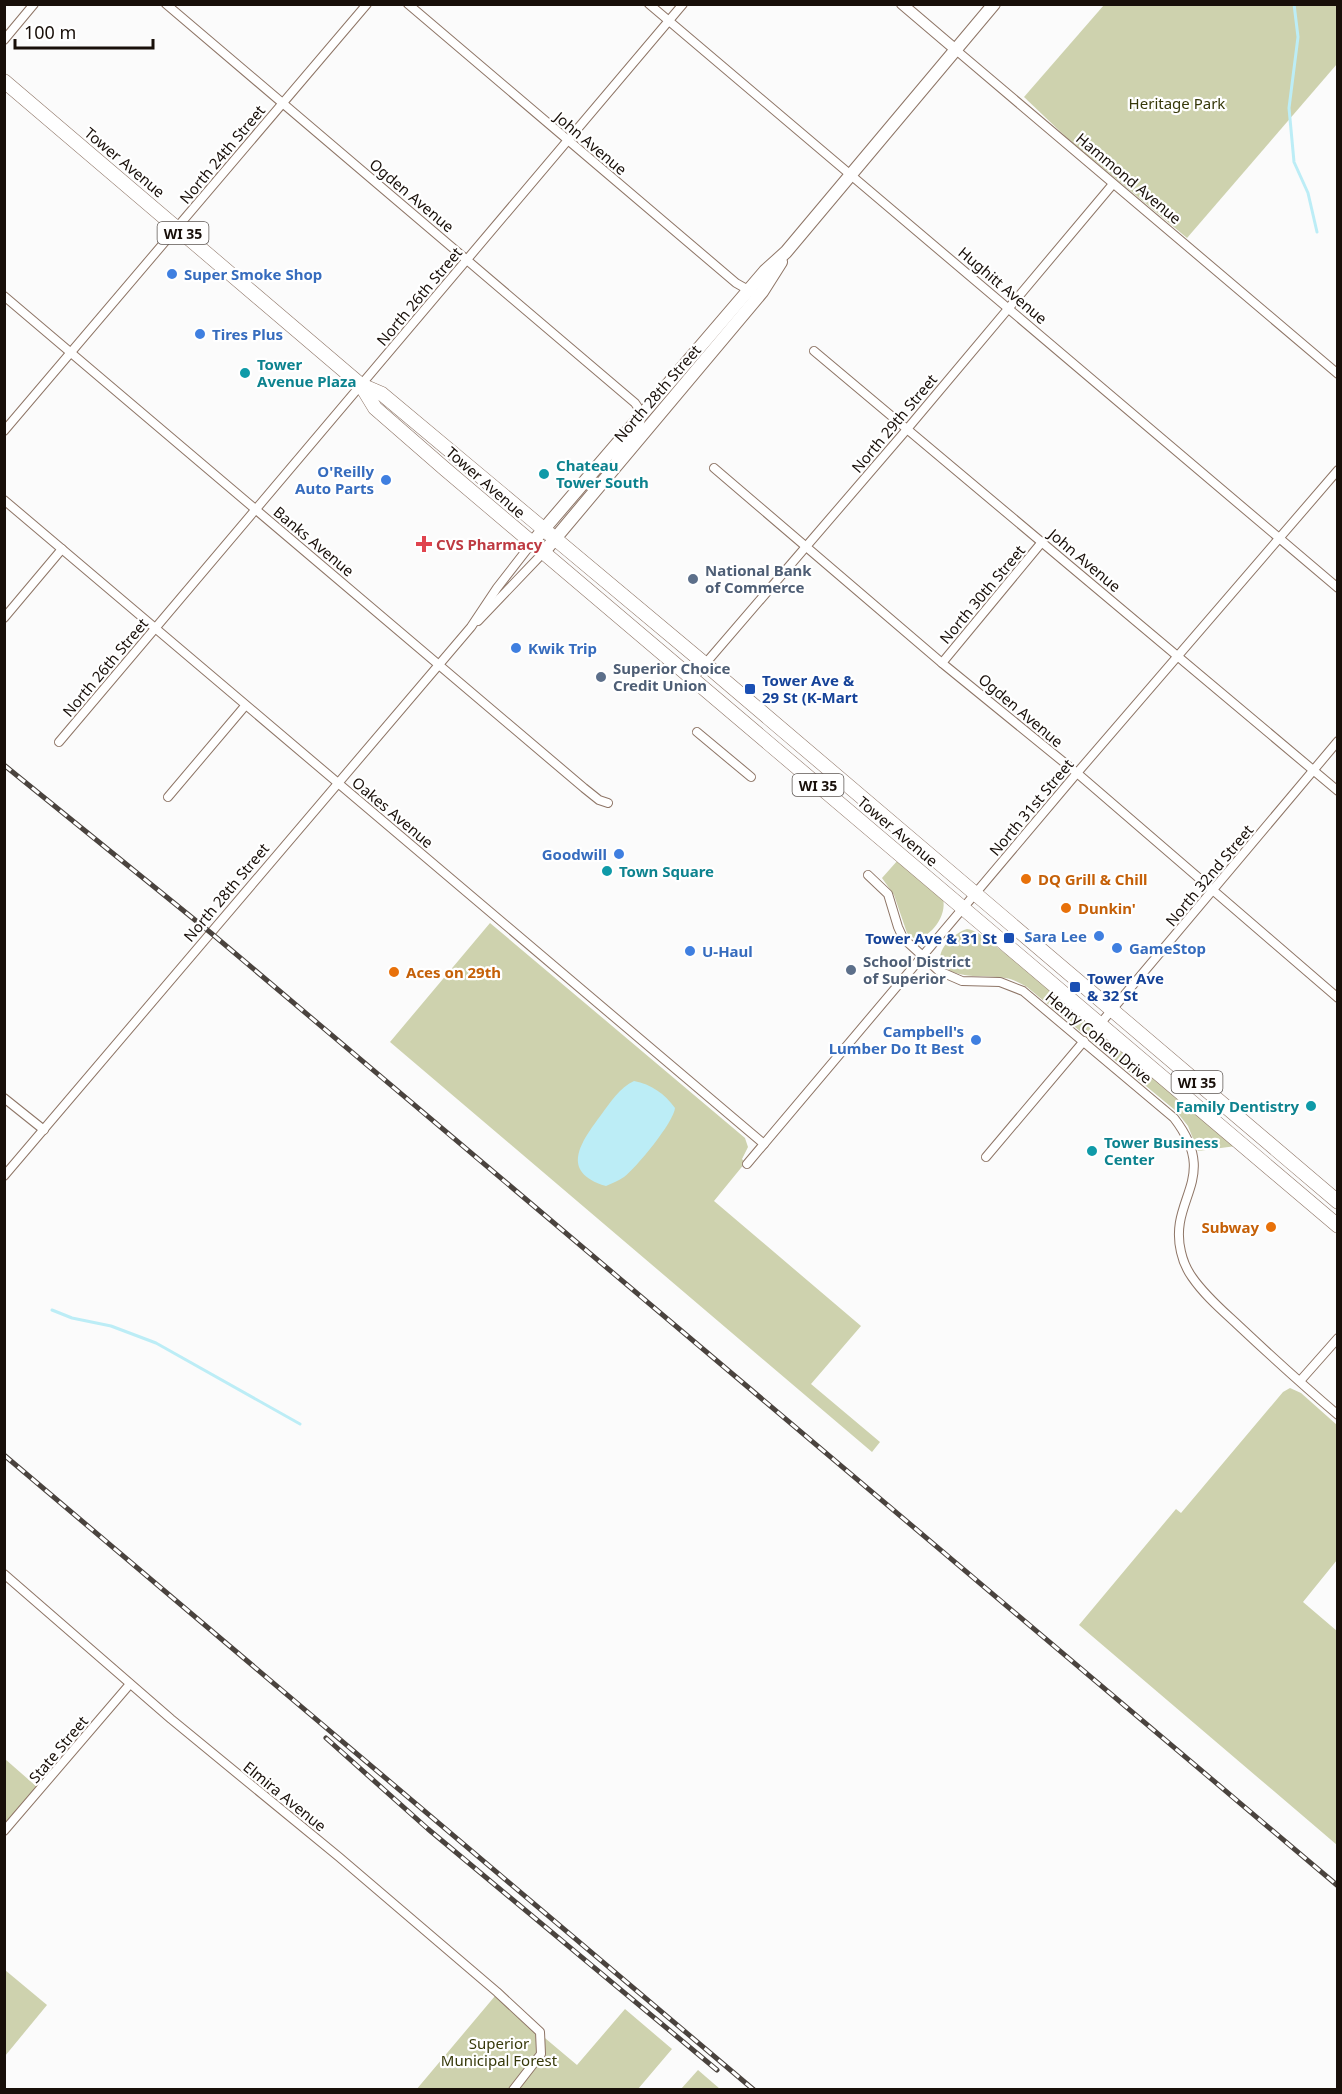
<svg xmlns="http://www.w3.org/2000/svg" width="1342" height="2094" font-family="'Noto Sans',sans-serif">
	<style>
		.green { fill: #ced2ae }
		.water { fill: #bcedf6 }
		.lines { fill: none; stroke-linecap: round; stroke-linejoin: round }
		.stream { stroke: #bcedf6; stroke-width: 3 }
		.minor-casing { stroke: #8e7566; stroke-width: 10 }
		.tertiary-casing { stroke: #8e7566; stroke-width: 12 }
		.secondary-casing { stroke: #8e7566; stroke-width: 14 }
		.primary-casing { stroke: #8e7566; stroke-width: 15 }
		.minor { stroke: #fff; stroke-width: 8 }
		.tertiary { stroke: #fff; stroke-width: 10 }
		.secondary { stroke: #fff; stroke-width: 12 }
		.primary { stroke: #fff; stroke-width: 14 }
		.rail-casing { stroke: #4a433e; stroke-width: 5 }
		.rail { stroke: #fff; stroke-width: 3; stroke-dasharray: 9; stroke-linecap: butt }
		.shop-dot { fill: #3f7fe0; stroke: #fff; stroke-width: 2 }
		.culture-dot { fill: #0f9aa8; stroke: #fff; stroke-width: 2 }
		.health-dot { fill: #e0444e; stroke: #fff; stroke-width: 2 }
		.service-dot { fill: #5c6f8a; stroke: #fff; stroke-width: 2 }
		.transit-dot { fill: #1a4fb4; stroke: #fff; stroke-width: 2 }
		.food-dot { fill: #e8710a; stroke: #fff; stroke-width: 2 }
		.labels { text-anchor: middle; dominant-baseline: central; stroke-width: 4.5; stroke-linejoin: round; paint-order: stroke }
		.shield { fill: #fff; stroke: #5d5753; stroke-width: 1.5 }
		.shield-label { font-size: 14px; font-weight: bold; fill: #180f09 }
		.park-label { font-size: 15px; fill: #37390a; stroke: #fff }
		.street-label { font-size: 15px; fill: #180f09; stroke: #fff }
		.shop-label { font-size: 15px; font-weight: bold; fill: #366cbe; stroke: #fff; text-anchor: start }
		.culture-label { font-size: 15px; font-weight: bold; fill: #0d838f; stroke: #fff; text-anchor: start }
		.health-label { font-size: 15px; font-weight: bold; fill: #be3a42; stroke: #fff; text-anchor: start }
		.service-label { font-size: 15px; font-weight: bold; fill: #4e5e75; stroke: #fff; text-anchor: start }
		.transit-label { font-size: 15px; font-weight: bold; fill: #164399; stroke: #fff; text-anchor: start }
		.food-label { font-size: 15px; font-weight: bold; fill: #c56008; stroke: #fff; text-anchor: start }
	</style>
	<rect width="100%" height="100%" fill="#fbfbfb"/>
	<g class="green">
		<polygon points="1104,5 1337,5 1337,64 1187,238 1067,138 1024,97"/>
		<path d="M 898,860 L 943,899 C 947,915 932,937 915,939 L 907,933 L 894,895 L 882,878 Z"/>
		<polygon points="490,923 745,1138 748,1147 742,1159 745,1163 714,1201 861,1326 811,1384 880,1442 872,1452 390,1042"/>
		<path d="M 967,929 C 982,931 996,949 1010,956 L 1236,1146 L 1198,1151 L 1188,1126 L 1176,1111 L 1027,987 C 1020,983 1013,979 1005,978 C 987,974 946,982 940,958 C 941,945 955,933 967,929 Z"/>
		<polygon points="1290,1388 1301,1393 1337,1425 1337,1560 1303,1602 1337,1631 1337,1845 1079,1625 1176,1509 1181,1513 1283,1392"/>
		<polygon points="5,1759 37,1787 5,1825"/>
		<polygon points="5,1970 47,2005 5,2056"/>
		<polygon points="495,1996 577,2065 625,2009 672,2049 638,2089 416,2090"/>
		<polygon points="698,2070 720,2089 681,2089"/>
	</g>
	<path class="water" d="M 634,1081 C 651,1084 665,1094 675,1108 C 674,1122 636,1168 624,1177 C 618,1181 612,1183 606,1186 C 559,1172 581,1142 601,1115 C 610,1103 620,1087 634,1081 Z"/>
	<g class="lines">
		<g class="stream">
			<polyline points="1294,4 1298,37 1289,108 1294,162 1308,193 1317,232"/>
			<polyline points="52,1310 72,1318 111,1326 156,1343 300,1424"/>
		</g>
		<g class="minor-casing">
			<g id="minor">
				<path d="M 166,4 L 635,403 C 653,426 624,441 614,463"/>
				<polyline points="408,4 736,283 752,292"/>
				<polyline points="649,4 1338,588"/>
				<polyline points="4,40 34,4"/>
				<polyline points="956,50 1338,374"/>
				<polyline points="4,296 584,788 599,800 608,803"/>
				<polyline points="814,351 1338,791"/>
				<polyline points="4,431 367,4"/>
				<polyline points="714,468 942,663 1077,773 1338,998"/>
				<polyline points="4,500 764,1144"/>
				<polyline points="4,618 62,549"/>
				<polyline points="478,621 543,553"/>
				<polyline points="942,663 1042,542"/>
				<polyline points="693,678 908,428 1113,184"/>
				<polyline points="697,732 751,777"/>
				<polyline points="59,742 683,4"/>
				<polyline points="168,797 245,706"/>
				<path d="M 868,875 L 888,894 L 898,927 L 903,938 L 939,971 L 962,981 L 1000,982 L 1023,991 L 1174,1118 C 1221,1179 1168,1198 1181,1252 C 1183,1261 1187,1270 1192,1277 C 1205,1296 1223,1311 1239,1326 C 1271,1356 1304,1386 1338,1415"/>
				<polyline points="1100,1024 1338,741"/>
				<polyline points="4,1098 44,1130"/>
				<polyline points="986,1157 1084,1041"/>
				<polyline points="747,1164 1077,773 1338,470"/>
				<polyline points="4,1176 471,627 497,588 532,543"/>
				<polyline points="1300,1381 1338,1338"/>
				<polyline points="4,1574 171,1719 339,1857 497,1992 540,2032 541,2054 513,2090"/>
				<polyline points="4,1831 130,1684"/>
			</g>
		</g>
		<g class="tertiary-casing">
			<polyline id="tertiary" points="902,4 956,50"/>
		</g>
		<g class="secondary-casing">
			<g id="secondary">
				<polyline points="532,543 765,271 786,252 994,4"/>
				<polyline points="543,553 762,292 781,262"/>
			</g>
		</g>
		<g class="primary-casing">
			<g id="primary">
				<polyline points="4,81 361,385 382,394 705,664 1338,1202"/>
				<polyline points="361,385 375,408 445,469 1338,1226"/>
			</g>
		</g>
		<use href="#minor" class="minor"/>
		<use href="#tertiary" class="tertiary"/>
		<use href="#secondary" class="secondary"/>
		<use href="#primary" class="primary"/>
		<g class="rail-casing">
			<g id="rail">
				<polyline points="4,765 211,933 1338,1886"/>
				<polyline points="4,1455 754,2090"/>
				<polyline points="326,1738 428,1829 717,2070"/>
			</g>
		</g>
		<use href="#rail" class="rail"/>
	</g>
	<g class="shop-dot">
		<circle cx="172" cy="274" r="6"/>
		<circle cx="200" cy="334" r="6"/>
		<circle cx="386" cy="480" r="6"/>
		<circle cx="516" cy="648" r="6"/>
		<circle cx="619" cy="854" r="6"/>
		<circle cx="1099" cy="936" r="6"/>
		<circle cx="1117" cy="948" r="6"/>
		<circle cx="690" cy="951" r="6"/>
		<circle cx="976" cy="1040" r="6"/>
	</g>
	<g class="culture-dot">
		<circle cx="245" cy="373" r="6"/>
		<circle cx="544" cy="474" r="6"/>
		<circle cx="607" cy="871" r="6"/>
		<circle cx="1311" cy="1106" r="6"/>
		<circle cx="1092" cy="1151" r="6"/>
	</g>
	<path class="health-dot" d="M421 535h6v6h6v6h-6v6h-6v-6h-6v-6h6z"/>
	<g class="service-dot">
		<circle cx="693" cy="579" r="6"/>
		<circle cx="601" cy="677" r="6"/>
		<circle cx="851" cy="970" r="6"/>
	</g>
	<g class="transit-dot">
		<rect x="744" y="683" width="12" height="12" rx="3"/>
		<rect x="1003" y="932" width="12" height="12" rx="3"/>
		<rect x="1069" y="981" width="12" height="12" rx="3"/>
	</g>
	<g class="food-dot">
		<circle cx="1026" cy="879" r="6"/>
		<circle cx="1066" cy="908" r="6"/>
		<circle cx="394" cy="972" r="6"/>
		<circle cx="1271" cy="1227" r="6"/>
	</g>
	<g class="labels">
		<g class="shield">
			<rect x="157.5" y="222" width="51" height="22" rx="4.5"/>
			<rect x="792.5" y="774" width="51" height="22" rx="4.5"/>
			<rect x="1171.5" y="1071" width="51" height="22" rx="4.5"/>
		</g>
		<g class="shield-label">
			<text x="183" y="233">WI 35</text>
			<text x="818" y="785">WI 35</text>
			<text x="1197" y="1082">WI 35</text>
		</g>
		<g class="park-label">
			<text x="1177" y="103">Heritage Park</text>
			<text x="499" y="2043">Superior<tspan x="499" dy="17">Municipal Forest</tspan></text>
		</g>
		<g class="street-label">
			<text transform="translate(591 143) rotate(40)">John Avenue</text>
			<text transform="translate(222 154) rotate(-50)">North 24th Street</text>
			<text transform="translate(125 162) rotate(40)">Tower Avenue</text>
			<text transform="translate(1129 178) rotate(40)">Hammond Avenue</text>
			<text transform="translate(412 195) rotate(40)">Ogden Avenue</text>
			<text transform="translate(1003 285) rotate(40)">Hughitt Avenue</text>
			<text transform="translate(419 296) rotate(-50)">North 26th Street</text>
			<text transform="translate(657 393) rotate(-49)">North 28th Street</text>
			<text transform="translate(894 423) rotate(-50)">North 29th Street</text>
			<text transform="translate(486 482) rotate(41)">Tower Avenue</text>
			<text transform="translate(314 541) rotate(40)">Banks Avenue</text>
			<text transform="translate(1085 560) rotate(40)">John Avenue</text>
			<text transform="translate(982 594) rotate(-50)">North 30th Street</text>
			<text transform="translate(105 667) rotate(-50)">North 26th Street</text>
			<text transform="translate(1021 710) rotate(40)">Ogden Avenue</text>
			<text transform="translate(1031 807) rotate(-50)">North 31st Street</text>
			<text transform="translate(393 812) rotate(40)">Oakes Avenue</text>
			<text transform="translate(898 831) rotate(40)">Tower Avenue</text>
			<text transform="translate(1209 875) rotate(-50)">North 32nd Street</text>
			<text transform="translate(226 892) rotate(-50)">North 28th Street</text>
			<text transform="translate(1099 1037) rotate(40)">Henry Cohen Drive</text>
			<text transform="translate(58 1749) rotate(-50)">State Street</text>
			<text transform="translate(285 1796) rotate(39)">Elmira Avenue</text>
		</g>
		<g class="shop-label">
			<text x="184" y="274">Super Smoke Shop</text>
			<text x="212" y="334">Tires Plus</text>
			<text x="374" y="471" text-anchor="end">O'Reilly<tspan x="374" dy="17">Auto Parts</tspan></text>
			<text x="528" y="648">Kwik Trip</text>
			<text x="607" y="854" text-anchor="end">Goodwill</text>
			<text x="1087" y="936" text-anchor="end">Sara Lee</text>
			<text x="1129" y="948">GameStop</text>
			<text x="702" y="951">U-Haul</text>
			<text x="964" y="1031" text-anchor="end">Campbell's<tspan x="964" dy="17">Lumber Do It Best</tspan></text>
		</g>
		<g class="culture-label">
			<text x="257" y="364">Tower<tspan x="257" dy="17">Avenue Plaza</tspan></text>
			<text x="556" y="465">Chateau<tspan x="556" dy="17">Tower South</tspan></text>
			<text x="619" y="871">Town Square</text>
			<text x="1299" y="1106" text-anchor="end">Family Dentistry</text>
			<text x="1104" y="1142">Tower Business<tspan x="1104" dy="17">Center</tspan></text>
		</g>
		<g class="health-label">
			<text x="436" y="544">CVS Pharmacy</text>
		</g>
		<g class="service-label">
			<text x="705" y="570">National Bank<tspan x="705" dy="17">of Commerce</tspan></text>
			<text x="613" y="668">Superior Choice<tspan x="613" dy="17">Credit Union</tspan></text>
			<text x="863" y="961">School District<tspan x="863" dy="17">of Superior</tspan></text>
		</g>
		<g class="transit-label">
			<text x="762" y="680">Tower Ave &amp;<tspan x="762" dy="17">29 St (K-Mart</tspan></text>
			<text x="997" y="938" text-anchor="end">Tower Ave &amp; 31 St</text>
			<text x="1087" y="978">Tower Ave<tspan x="1087" dy="17">&amp; 32 St</tspan></text>
		</g>
		<g class="food-label">
			<text x="1038" y="879">DQ Grill &amp; Chill</text>
			<text x="1078" y="908">Dunkin'</text>
			<text x="406" y="972">Aces on 29th</text>
			<text x="1259" y="1227" text-anchor="end">Subway</text>
		</g>
	</g>
	<rect width="1342" height="2094" fill="none" stroke="#180f09" stroke-width="12"/>
	<path d="M15 39v9h138v-9" fill="none" stroke="#180f09" stroke-width="3"/>
	<text x="24" y="39" font-size="18" fill="#180f09" stroke="#ffffff" stroke-width="4.5" paint-order="stroke">100 m</text>
</svg>
